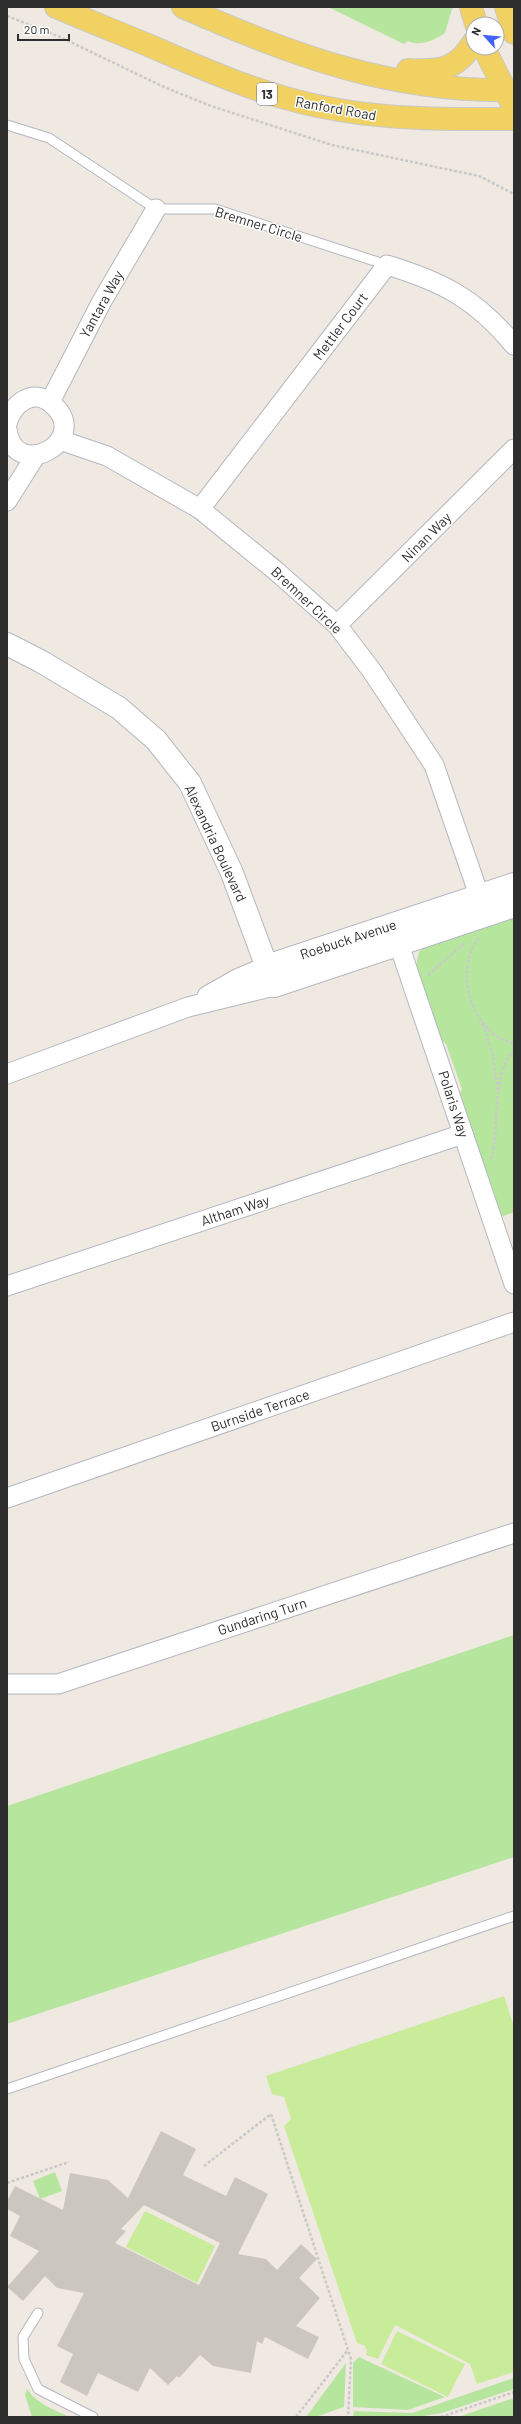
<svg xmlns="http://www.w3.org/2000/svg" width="521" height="2424" font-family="Barlow,sans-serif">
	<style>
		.green { fill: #b6e59e }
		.pitch { fill: #c9ec9a }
		.building { fill: #cbc7bf; fill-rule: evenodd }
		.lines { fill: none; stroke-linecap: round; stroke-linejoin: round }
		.lane-casing { stroke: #b4b7c1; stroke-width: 11 }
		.street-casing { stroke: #b4b7c1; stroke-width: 21 }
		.secondary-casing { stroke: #b4b7c1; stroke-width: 24 }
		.primary-casing { stroke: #c9c9c9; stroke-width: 24 }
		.path { stroke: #c9c9c9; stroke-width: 2.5; stroke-dasharray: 3 2; stroke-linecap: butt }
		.lane { stroke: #fff; stroke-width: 9 }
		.street { stroke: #fff; stroke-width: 19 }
		.secondary { stroke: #fff; stroke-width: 22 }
		.primary { stroke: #f2d163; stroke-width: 22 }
		.labels { text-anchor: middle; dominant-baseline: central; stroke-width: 3; stroke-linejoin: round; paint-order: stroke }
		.shield { fill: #fff; stroke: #6d6d6d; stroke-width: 1 }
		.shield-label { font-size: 13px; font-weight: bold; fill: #2e2e2e }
		.street-label { font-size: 14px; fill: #2e2e2e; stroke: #fff }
	</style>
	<rect width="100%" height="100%" fill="#efe9e1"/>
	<g class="green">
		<path d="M 328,7 L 455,7 L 452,9 L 445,33 C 434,40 421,47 408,41 L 404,44 Z"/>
		<polygon points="514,913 514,1212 499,1218 458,1097 462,1089 446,1044 438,1038 415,970 419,952 430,942"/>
		<polygon points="514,1635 514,1857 7,2024 7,1806"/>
		<polygon points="55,2172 62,2191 40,2199 33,2181"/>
		<polygon points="359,2357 445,2397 408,2410 353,2407 353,2363"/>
		<polygon points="346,2363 344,2407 315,2417 306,2417"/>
		<polygon points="514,2378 514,2389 442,2413 418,2417 353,2417 354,2411 412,2413"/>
		<path d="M 27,2389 C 37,2404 54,2410 70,2417 L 32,2417 L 25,2395 Z"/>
		<polygon points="514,2398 514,2417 458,2417"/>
	</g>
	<g class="pitch">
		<polygon points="504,1996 514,2027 514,2372 477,2384 470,2364 395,2325 378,2359 366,2355 367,2350 364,2345 357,2343 284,2126 291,2119 284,2097 272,2094 266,2076"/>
		<polygon points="145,2211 215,2246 197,2283 126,2247"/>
		<polygon points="397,2331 465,2364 448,2397 381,2364"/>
	</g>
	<path class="building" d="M 161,2131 L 196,2149 L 183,2175 L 226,2196 L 235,2177 L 268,2194 L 238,2254 L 266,2259 L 277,2270 L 301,2244 L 317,2259 L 299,2278 L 320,2298 L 296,2326 L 319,2337 L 308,2359 L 265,2337 L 262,2344 L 257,2341 L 251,2373 L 213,2366 L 200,2355 L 179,2378 L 177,2376 L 168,2385 L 150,2368 L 138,2392 L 98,2373 L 87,2396 L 60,2382 L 73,2354 L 57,2346 L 84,2293 L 57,2288 L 45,2276 L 23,2301 L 7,2287 L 39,2251 L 10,2236 L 20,2216 L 7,2209 L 7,2201 L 15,2186 L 63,2210 L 70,2173 L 108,2180 L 128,2198 ZM 144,2205 L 220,2243 L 199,2285 L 115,2243 L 126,2231 L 121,2229 Z"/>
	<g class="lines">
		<g class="lane-casing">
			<g id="lane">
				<polyline points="7,125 49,138 156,209 215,209 387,265"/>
				<polyline points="7,2089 514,1916"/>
				<polyline points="38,2313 23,2337 24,2359 38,2389 93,2417"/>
			</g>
		</g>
		<g class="street-casing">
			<g id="street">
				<polyline points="50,402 102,301 156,209"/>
				<path d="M 7,424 C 12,404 33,387 52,404 C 94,440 14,484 7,429"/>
				<polyline points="60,440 107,456 200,509 276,571 337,625 372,671 434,765 479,895 485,908"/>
				<polyline points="7,501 36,455"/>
				<path d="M 200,509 L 387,265 C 443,282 476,299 514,345"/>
				<polyline points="337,625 514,449"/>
				<polyline points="394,930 514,1284"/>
				<polyline points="207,996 237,979 267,966"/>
				<polyline points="7,1074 188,1007 274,986"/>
				<polyline points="7,1286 463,1134"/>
				<polyline points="7,1498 514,1322"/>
				<polyline points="7,1684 58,1684 514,1533"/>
			</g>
		</g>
		<g class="secondary-casing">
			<g id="secondary">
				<polyline points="7,644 42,662 119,708 156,740 190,783 232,873 274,986 514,906"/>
				<polyline points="267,966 514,884"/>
			</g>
		</g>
		<g class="primary-casing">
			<g id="primary">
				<path d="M 56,7 C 91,22 127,36 162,51 C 219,76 276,100 339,110 C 397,120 456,119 514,119"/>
				<path d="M 183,7 C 291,55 394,93 514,90"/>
				<polyline points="471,7 476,24"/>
				<polyline points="506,7 514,33"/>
				<polyline points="484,48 510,100"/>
				<path d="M 408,70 C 439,71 456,71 473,43"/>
			</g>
		</g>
		<g class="path">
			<polyline points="7,16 60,37 164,87 211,106 332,145 479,176 514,194"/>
			<path d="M 479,938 C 452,970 473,1036 514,1043"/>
			<polyline points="428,975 464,944"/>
			<polyline points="483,1024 492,1051 498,1091"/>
			<path d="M 491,1159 C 500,1132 491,1071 514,1051"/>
			<polyline points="204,2166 271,2114 351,2359 348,2417"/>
			<polyline points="7,2183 69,2162"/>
			<polyline points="296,2417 347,2351"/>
			<polyline points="441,2417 514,2392"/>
		</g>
		<use href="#lane" class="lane"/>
		<use href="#street" class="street"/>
		<use href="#secondary" class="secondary"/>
		<use href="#primary" class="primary"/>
	</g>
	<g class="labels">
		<rect class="shield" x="257" y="83" width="20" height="22" rx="3"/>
		<g class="shield-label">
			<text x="267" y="94">13</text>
		</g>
		<g class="street-label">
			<text transform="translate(336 108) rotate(10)">Ranford Road</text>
			<text transform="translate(259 224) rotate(17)">Bremner Circle</text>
			<text transform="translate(101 304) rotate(-61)">Yantara Way</text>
			<text transform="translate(340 326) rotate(-53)">Mettler Court</text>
			<text transform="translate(426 537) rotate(-45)">Ninan Way</text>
			<text transform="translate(307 600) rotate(43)">Bremner Circle</text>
			<text transform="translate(216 843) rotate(65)">Alexandria Boulevard</text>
			<text transform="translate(348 939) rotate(-18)">Roebuck Avenue</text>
			<text transform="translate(454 1104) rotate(72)">Polaris Way</text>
			<text transform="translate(235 1210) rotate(-18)">Altham Way</text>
			<text transform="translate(260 1410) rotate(-19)">Burnside Terrace</text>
			<text transform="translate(262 1616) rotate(-18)">Gundaring Turn</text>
		</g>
	</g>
	<rect width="521" height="2424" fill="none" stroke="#2e2e2e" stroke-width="16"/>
	<g transform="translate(485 36) rotate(297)"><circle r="19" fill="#ffffff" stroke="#ababab"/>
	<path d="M0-3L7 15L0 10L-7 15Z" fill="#4264fb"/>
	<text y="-6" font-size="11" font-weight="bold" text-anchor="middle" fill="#2e2e2e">N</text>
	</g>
	<path d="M18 34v6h51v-6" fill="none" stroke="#2e2e2e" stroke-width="2"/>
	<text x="24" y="34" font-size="12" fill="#2e2e2e" stroke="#ffffff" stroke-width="3" paint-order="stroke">20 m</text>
</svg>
